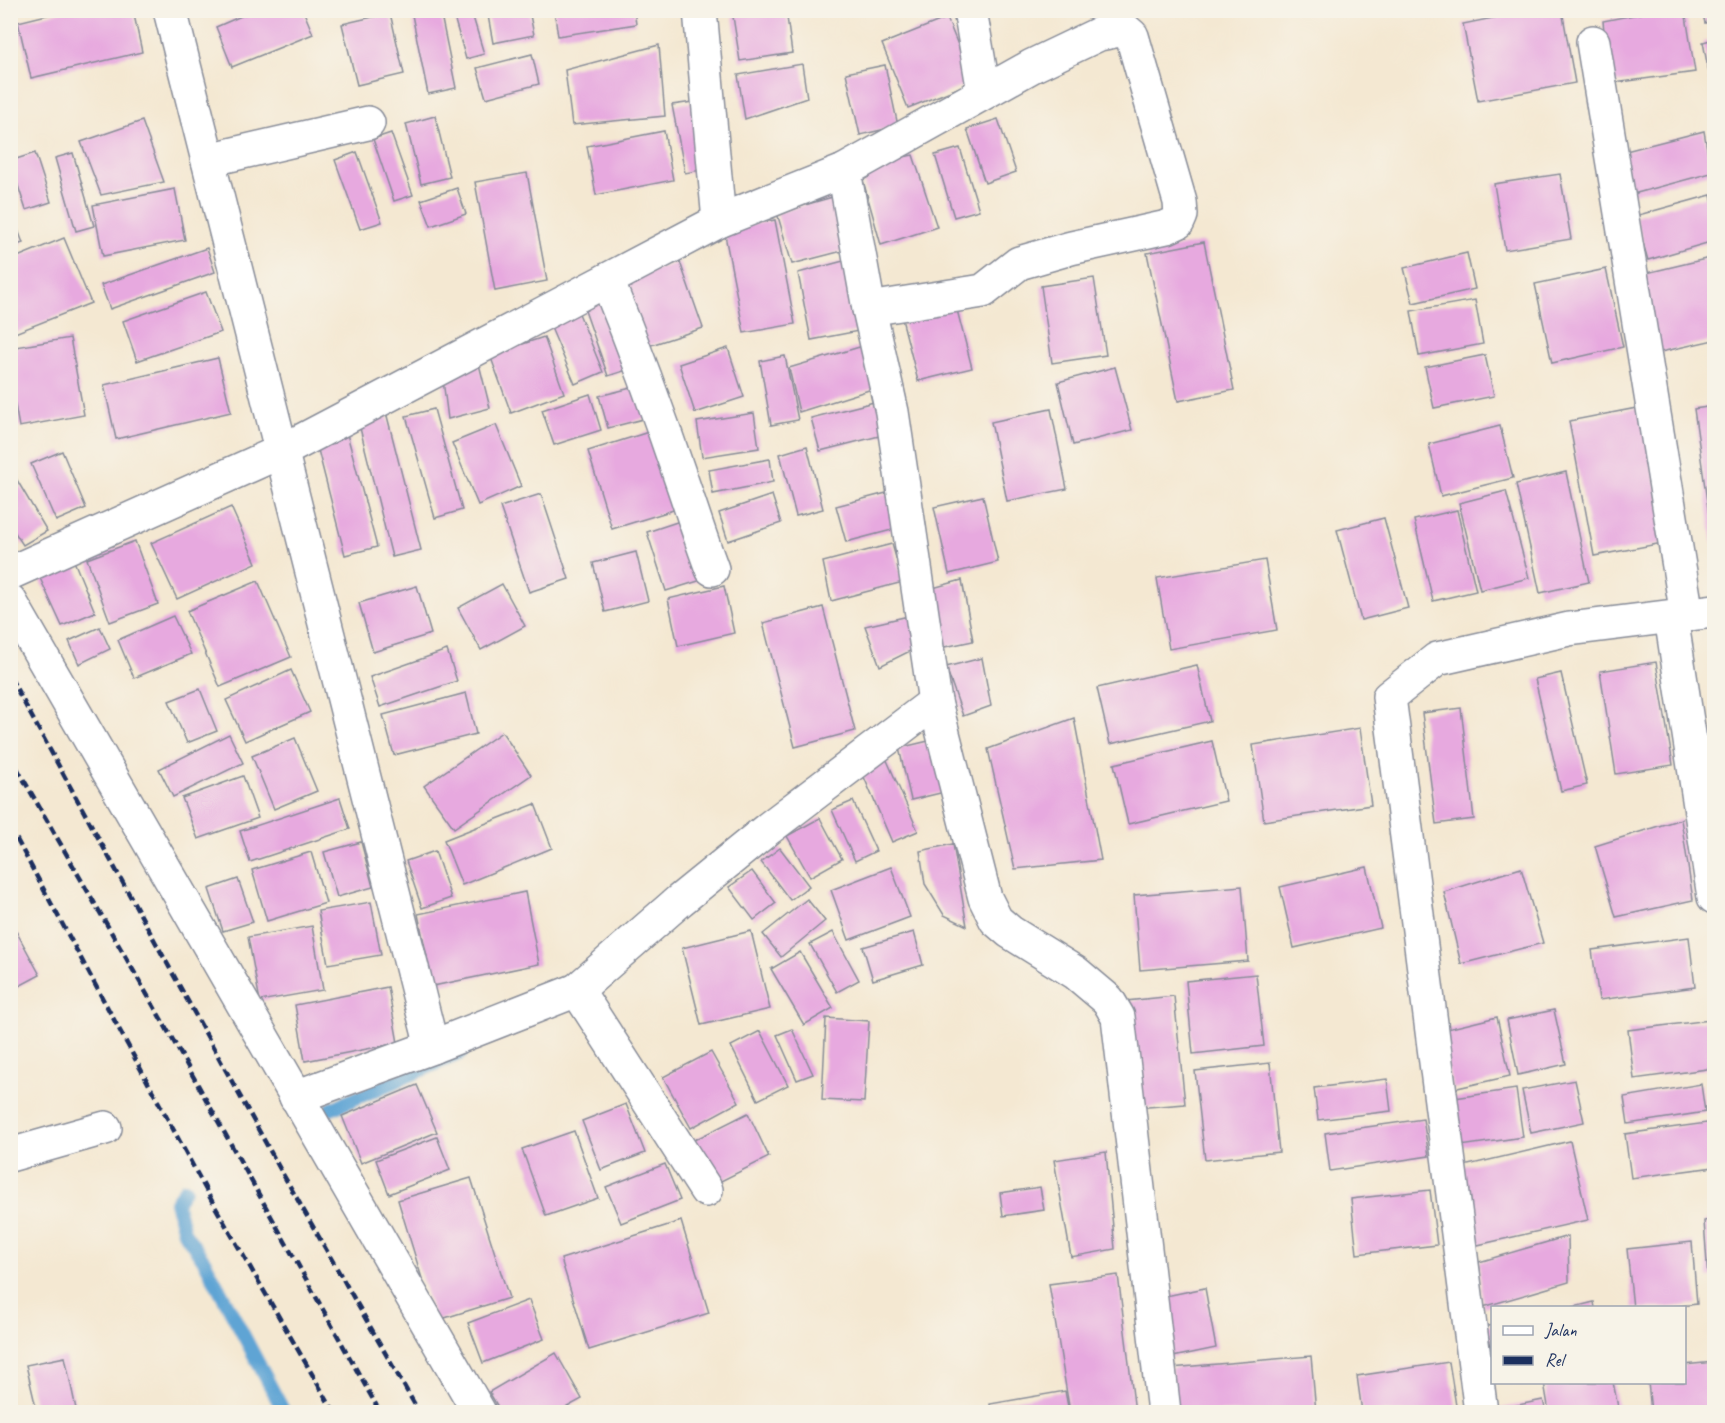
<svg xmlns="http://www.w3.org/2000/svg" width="1725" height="1423" font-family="Caveat,sans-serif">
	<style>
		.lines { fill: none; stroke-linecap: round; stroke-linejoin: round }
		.stream { stroke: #5ea4d4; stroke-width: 14 }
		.building { fill: #e7a9df }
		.minor-casing { stroke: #888c98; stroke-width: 36 }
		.minor { stroke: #fff; stroke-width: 33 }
		.rail { stroke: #1b2f5e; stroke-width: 4.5; stroke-dasharray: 9 4.5; stroke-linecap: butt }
	</style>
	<rect width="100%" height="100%" fill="#f7f3e8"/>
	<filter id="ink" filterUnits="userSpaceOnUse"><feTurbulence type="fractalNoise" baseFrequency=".0167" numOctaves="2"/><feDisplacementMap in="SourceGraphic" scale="12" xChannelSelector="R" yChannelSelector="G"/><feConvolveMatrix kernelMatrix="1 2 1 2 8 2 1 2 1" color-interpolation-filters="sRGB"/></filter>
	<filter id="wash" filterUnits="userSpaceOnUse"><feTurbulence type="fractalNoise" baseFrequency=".008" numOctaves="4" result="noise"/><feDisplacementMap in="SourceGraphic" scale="24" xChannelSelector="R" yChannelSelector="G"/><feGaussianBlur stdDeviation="1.35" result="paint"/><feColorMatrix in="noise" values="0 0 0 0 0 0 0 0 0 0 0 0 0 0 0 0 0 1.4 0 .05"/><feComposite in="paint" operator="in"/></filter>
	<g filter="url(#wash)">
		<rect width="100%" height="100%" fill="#f4e8d2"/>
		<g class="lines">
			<g class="stream">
				<polyline points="331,1109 461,1053"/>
				<polyline points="185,1189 176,1202 184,1232 205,1262 284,1412"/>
			</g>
		</g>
		<g id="blocks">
			<g class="building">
				<polygon points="67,10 133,10 142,52 31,78 18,22"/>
				<polygon points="255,10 303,10 313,34 232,67 216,27"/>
				<polygon points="411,10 440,10 456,88 428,94"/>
				<polygon points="452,10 471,10 484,54 466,59"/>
				<polygon points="487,10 529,10 534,35 493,43"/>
				<polygon points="554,10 634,10 636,24 558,36"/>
				<polygon points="732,10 786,10 792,53 740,61"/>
				<polygon points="1532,10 1562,10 1575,83 1478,101 1463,24"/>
				<polygon points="1659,10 1685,10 1695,72 1614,83 1607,60 1603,21"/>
				<polygon points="1702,10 1714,10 1714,21 1705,23"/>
				<polygon points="390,13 404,74 357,85 342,24"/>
				<polygon points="947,18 973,82 908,108 882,44"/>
				<polygon points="1714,39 1714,94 1713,95 1703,42"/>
				<polygon points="659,45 665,116 572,125 565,70"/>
				<polygon points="532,54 539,84 486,98 477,68"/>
				<polygon points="802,64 807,98 745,119 738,75"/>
				<polygon points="885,65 898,126 860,135 846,73"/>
				<polygon points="700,101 713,168 685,173 672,105"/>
				<polygon points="435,116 450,177 421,184 406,124"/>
				<polygon points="998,119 1016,172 985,183 967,129"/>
				<polygon points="142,121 164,182 101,195 81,142"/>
				<polygon points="664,131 673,180 596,195 587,146"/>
				<polygon points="1704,131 1711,173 1633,194 1622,152"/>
				<polygon points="391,133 413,195 394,201 373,139"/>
				<polygon points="960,148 979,210 954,217 935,155"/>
				<polygon points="357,152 382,222 360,229 335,160"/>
				<polygon points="35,153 51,202 26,210 10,161"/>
				<polygon points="73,153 94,226 76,231 55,158"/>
				<polygon points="913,155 937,227 881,245 859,166"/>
				<polygon points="527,173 547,281 495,291 475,182"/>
				<polygon points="1560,174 1571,239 1505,250 1494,184"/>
				<polygon points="457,188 466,214 431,226 421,200"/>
				<polygon points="175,189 185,240 103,256 93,205"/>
				<polygon points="1711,195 1714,209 1714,241 1648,260 1635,216"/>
				<polygon points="836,196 854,248 792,264 777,213"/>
				<polygon points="10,209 23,243 10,247"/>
				<polygon points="775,220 795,324 744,333 724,230"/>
				<polygon points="64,238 91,303 10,335 10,260"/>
				<polygon points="1204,242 1234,390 1178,401 1147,253"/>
				<polygon points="207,248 215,272 110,309 101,285"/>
				<polygon points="1467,253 1475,289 1413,303 1404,268"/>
				<polygon points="1714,257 1714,340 1656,353 1638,275"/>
				<polygon points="851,259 864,330 811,340 798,273"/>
				<polygon points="680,262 703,328 645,347 623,280"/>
				<polygon points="1606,269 1623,347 1552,363 1535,284"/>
				<polygon points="1094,278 1106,355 1052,363 1041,286"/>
				<polygon points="206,292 221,332 137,361 123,321"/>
				<polygon points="606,298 630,369 608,376 583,305"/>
				<polygon points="1475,300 1483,344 1419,356 1411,311"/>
				<polygon points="955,302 972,368 918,381 901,315"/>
				<polygon points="578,311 603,372 575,384 549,323"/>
				<polygon points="544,337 564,393 511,413 490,355"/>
				<polygon points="70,338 84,415 19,427 10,377 10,348"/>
				<polygon points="873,343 885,385 799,412 789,368"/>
				<polygon points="728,348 744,397 695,413 679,364"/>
				<polygon points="1485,355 1494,396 1434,408 1425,367"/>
				<polygon points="785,356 798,420 771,425 760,361"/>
				<polygon points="218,358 231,412 116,439 104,385"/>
				<polygon points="478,360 490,408 448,419 443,380"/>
				<polygon points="1115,367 1132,430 1073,445 1058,382"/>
				<polygon points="639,386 647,418 608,428 599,396"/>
				<polygon points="590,394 601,430 554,445 542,410"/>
				<polygon points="882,400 891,433 820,451 811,418"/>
				<polygon points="1714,406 1714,543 1713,544 1694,409"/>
				<polygon points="1642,407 1668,542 1594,556 1569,421"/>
				<polygon points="434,409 462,510 435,518 406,416"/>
				<polygon points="1051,409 1067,489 1007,501 991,422"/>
				<polygon points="386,412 421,550 392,557 358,420"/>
				<polygon points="754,413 759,448 702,457 697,422"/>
				<polygon points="496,425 521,486 478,505 452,443"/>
				<polygon points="1500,426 1513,478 1441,496 1429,444"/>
				<polygon points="655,430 680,508 612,529 588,451"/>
				<polygon points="347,434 377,547 345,555 316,442"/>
				<polygon points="807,446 823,509 796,516 780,454"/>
				<polygon points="62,451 86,508 56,521 31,464"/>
				<polygon points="770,459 773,482 713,494 709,470"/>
				<polygon points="1566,472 1589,582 1540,593 1516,484"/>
				<polygon points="14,475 47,531 23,545 10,525 10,477"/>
				<polygon points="898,490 907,526 846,542 836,506"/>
				<polygon points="1506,491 1529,578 1480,590 1459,503"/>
				<polygon points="541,494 569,579 529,592 500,507"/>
				<polygon points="772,495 781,523 728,541 719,513"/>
				<polygon points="983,496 998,562 949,574 934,507"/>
				<polygon points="231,507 256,563 177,599 151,543"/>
				<polygon points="1457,510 1476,591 1433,601 1414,520"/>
				<polygon points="1384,518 1408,608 1361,620 1337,530"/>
				<polygon points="686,519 705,579 666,591 647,532"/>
				<polygon points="135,541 158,604 110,622 87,559"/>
				<polygon points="892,544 903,582 831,601 823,562"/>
				<polygon points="636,552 648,601 605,612 593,563"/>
				<polygon points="1265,560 1277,630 1169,649 1157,578"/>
				<polygon points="74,561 95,612 62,626 39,576"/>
				<polygon points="962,580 973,641 935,649 929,589"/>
				<polygon points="258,581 291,657 220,687 187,611"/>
				<polygon points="502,584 525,626 481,650 458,608"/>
				<polygon points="417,586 431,634 373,652 359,603"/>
				<polygon points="724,586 734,633 678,646 668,599"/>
				<polygon points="823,607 855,731 795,747 763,623"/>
				<polygon points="913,615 922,645 880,666 865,626"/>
				<polygon points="173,616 191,654 134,678 118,640"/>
				<polygon points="100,627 110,649 79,664 69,641"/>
				<polygon points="447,650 457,681 380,707 370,677"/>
				<polygon points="982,658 991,706 963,716 946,667"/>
				<polygon points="1656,662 1673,765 1616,774 1600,671"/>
				<polygon points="1197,665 1210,721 1110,744 1097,688"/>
				<polygon points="291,670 310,712 245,741 226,700"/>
				<polygon points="1561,673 1587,785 1561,791 1535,679"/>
				<polygon points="200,689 217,731 187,743 169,701"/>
				<polygon points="466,693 476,734 394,755 383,715"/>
				<polygon points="1461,708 1474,819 1436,824 1422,713"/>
				<polygon points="1074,718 1101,860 1015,869 988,749"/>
				<polygon points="1360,728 1371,805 1264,821 1253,745"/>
				<polygon points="502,732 531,775 454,828 424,786"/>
				<polygon points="229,734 243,763 173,797 159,769"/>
				<polygon points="295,738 317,791 274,809 252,756"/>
				<polygon points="937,739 949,791 911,800 899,748"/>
				<polygon points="1212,741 1226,801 1128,824 1114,764"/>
				<polygon points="886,758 918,831 892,842 861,770"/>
				<polygon points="243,776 258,818 198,839 182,798"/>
				<polygon points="340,798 350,829 250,862 240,831"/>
				<polygon points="853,801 876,851 855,861 832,810"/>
				<polygon points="535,804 552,848 462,885 444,840"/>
				<polygon points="820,818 842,859 810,877 787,836"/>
				<polygon points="1681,819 1693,900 1616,917 1595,846"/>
				<polygon points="361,842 373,887 337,897 324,852"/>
				<polygon points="953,844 967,926 944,915 925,884 920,851"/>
				<polygon points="780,848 809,886 790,900 761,862"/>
				<polygon points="435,851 451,898 422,908 406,861"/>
				<polygon points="311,852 326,903 267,921 252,870"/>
				<polygon points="891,867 910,917 849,940 831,890"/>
				<polygon points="1367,867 1381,928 1294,948 1280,887"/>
				<polygon points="1521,868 1543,943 1461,964 1444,892"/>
				<polygon points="752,871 776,903 754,920 729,887"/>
				<polygon points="238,879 253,922 223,931 209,889"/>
				<polygon points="1242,886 1248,961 1140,970 1134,895"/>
				<polygon points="525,892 539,964 433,986 418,914"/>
				<polygon points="807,899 825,921 781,957 763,934"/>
				<polygon points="371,902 381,955 328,964 318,911"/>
				<polygon points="10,920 40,975 10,991"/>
				<polygon points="312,926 323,990 260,1001 248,937"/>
				<polygon points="751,931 770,1009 701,1025 682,948"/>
				<polygon points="833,932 859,980 837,992 810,944"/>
				<polygon points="914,932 923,965 873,980 863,947"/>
				<polygon points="1689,937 1695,987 1599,1000 1592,950"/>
				<polygon points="800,952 833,1008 804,1025 771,969"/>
				<polygon points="1256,974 1264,1046 1193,1054 1186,981"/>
				<polygon points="388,987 398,1043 305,1061 295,1005"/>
				<polygon points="1174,996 1185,1104 1136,1108 1126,1001"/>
				<polygon points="1554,1010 1566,1064 1518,1075 1507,1020"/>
				<polygon points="1497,1017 1510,1076 1453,1089 1439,1031"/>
				<polygon points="826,1018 869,1021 864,1102 822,1100"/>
				<polygon points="1710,1020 1714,1068 1634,1079 1628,1030"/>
				<polygon points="792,1029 813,1074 797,1080 777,1035"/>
				<polygon points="760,1031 788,1085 758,1100 731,1046"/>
				<polygon points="711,1052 739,1102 691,1128 663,1077"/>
				<polygon points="1270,1063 1279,1152 1205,1160 1195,1071"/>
				<polygon points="1387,1079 1391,1111 1318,1120 1314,1088"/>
				<polygon points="1575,1080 1584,1122 1531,1133 1522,1090"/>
				<polygon points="1701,1084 1705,1112 1628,1124 1624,1097"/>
				<polygon points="417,1085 437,1132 361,1163 342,1116"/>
				<polygon points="1516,1089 1523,1137 1454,1147 1448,1099"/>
				<polygon points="626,1104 645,1153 601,1170 582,1121"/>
				<polygon points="748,1113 769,1157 715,1184 694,1140"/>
				<polygon points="1423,1119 1429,1156 1330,1171 1325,1133"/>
				<polygon points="1714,1122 1714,1167 1631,1178 1625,1134"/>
				<polygon points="574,1131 598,1198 546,1216 522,1149"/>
				<polygon points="437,1137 450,1170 389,1194 376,1160"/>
				<polygon points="1570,1141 1588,1220 1473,1246 1455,1168"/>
				<polygon points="1106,1152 1115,1249 1071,1257 1054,1160"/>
				<polygon points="665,1164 680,1200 621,1223 606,1187"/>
				<polygon points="471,1178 509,1298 435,1321 398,1200"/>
				<polygon points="1040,1187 1044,1210 1003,1216 1000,1193"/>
				<polygon points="1430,1190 1437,1245 1357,1254 1351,1199"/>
				<polygon points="1714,1219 1714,1277 1708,1278 1704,1221"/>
				<polygon points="681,1221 709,1313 589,1350 561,1259"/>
				<polygon points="1568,1236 1569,1282 1483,1307 1479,1262"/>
				<polygon points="1692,1242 1697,1304 1662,1308 1633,1308 1627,1249"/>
				<polygon points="1118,1275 1135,1412 1070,1412 1049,1284"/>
				<polygon points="1205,1288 1216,1348 1168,1358 1156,1298"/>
				<polygon points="529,1300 544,1339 483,1363 468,1323"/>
				<polygon points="1594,1302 1595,1308 1574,1308 1574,1307"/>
				<polygon points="1492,1325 1492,1350 1486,1327"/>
				<polygon points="556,1353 582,1399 558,1412 501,1412 489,1392"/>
				<polygon points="1311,1356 1316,1412 1175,1412 1171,1368"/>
				<polygon points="65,1357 76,1409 61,1412 37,1412 26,1365"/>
				<polygon points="1449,1362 1457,1412 1362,1412 1357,1376"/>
				<polygon points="1714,1362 1714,1412 1651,1412 1648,1382 1684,1382 1684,1365"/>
				<polygon points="1544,1382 1613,1382 1619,1412 1549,1412"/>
				<polygon points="1065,1391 1069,1412 991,1412 990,1404"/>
				<polygon points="1543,1400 1546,1412 1489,1412 1489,1411"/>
			</g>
		</g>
	</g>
	<g filter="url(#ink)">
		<use href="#blocks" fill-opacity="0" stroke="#888c98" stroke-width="1.5"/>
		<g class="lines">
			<g class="minor-casing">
				<g id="minor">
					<polyline points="170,10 432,1047 296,1097"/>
					<polyline points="700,10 719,221"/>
					<polyline points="970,10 984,92"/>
					<polyline points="1593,42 1687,615"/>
					<polyline points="208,160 368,123"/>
					<polyline points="844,171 869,309 892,412 935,702 985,898 996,920 1010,932 1076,973 1108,1000 1118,1017 1164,1412"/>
					<path d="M 607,280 C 634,346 659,414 682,482 C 692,511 701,540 712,569"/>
					<polyline points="10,573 282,451 719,221 844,171 1032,66 1099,34 1124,29 1132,36 1180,202 1181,215 1178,222 1167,227 1071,248 1019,263 983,291 869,309"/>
					<polyline points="10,601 479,1412"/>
					<polyline points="1671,617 1714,897"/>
					<polyline points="577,990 706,1190"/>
					<polyline points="432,1047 577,990 679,901 769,828 935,702"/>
					<polyline points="10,1155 105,1128"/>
					<polyline points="1481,1412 1389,697 1437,659 1569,629 1714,611"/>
				</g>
			</g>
			<use href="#minor" class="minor"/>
			<g class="rail">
				<polyline points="10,677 280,1169 419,1412"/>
				<polyline points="10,756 164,1024 380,1412"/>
				<polyline points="10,827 213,1203 334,1412"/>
			</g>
		</g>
	</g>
	<rect width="1725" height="1423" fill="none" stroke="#f7f3e8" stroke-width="36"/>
	<rect x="1491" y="1306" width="195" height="78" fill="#f7f3e8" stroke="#9fa5b1" stroke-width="1.5"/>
	<rect x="1503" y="1326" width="30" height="9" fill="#ffffff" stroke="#9fa5b1" stroke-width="1.5"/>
	<text x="1545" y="1336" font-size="18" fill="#1b2f5e">Jalan</text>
	<rect x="1503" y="1356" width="30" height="9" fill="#1b2f5e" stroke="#9fa5b1" stroke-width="1.5"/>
	<text x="1545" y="1366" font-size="18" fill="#1b2f5e">Rel</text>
</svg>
